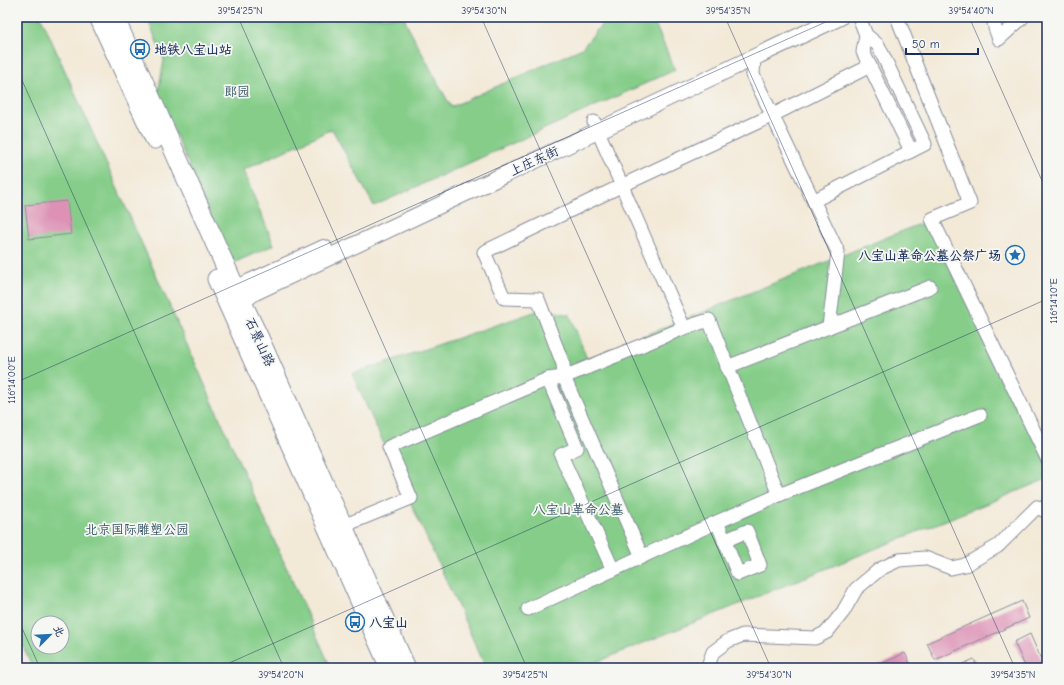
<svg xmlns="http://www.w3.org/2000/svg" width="1064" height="685" font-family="'Comic Neue','LXGW WenKai TC',sans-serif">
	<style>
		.green { fill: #85cd89; stroke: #507e74; fill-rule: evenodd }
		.building { fill: #dd92b5 }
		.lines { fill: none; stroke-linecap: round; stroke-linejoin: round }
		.minor-casing { stroke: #878c9a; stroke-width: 15 }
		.major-casing { stroke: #878c9a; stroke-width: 18 }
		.highway-casing { stroke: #878c9a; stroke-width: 21 }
		.minor { stroke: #fff; stroke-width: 13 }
		.major { stroke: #fff; stroke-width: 16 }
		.highway { stroke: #fff; stroke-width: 19 }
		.ticks { fill: none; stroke: #1b2f5e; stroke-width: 1; stroke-opacity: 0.45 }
		.labels { text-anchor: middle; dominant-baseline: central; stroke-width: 3.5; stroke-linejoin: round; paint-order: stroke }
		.poi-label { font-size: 13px; font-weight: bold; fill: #1b2f5e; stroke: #f6f6f2; text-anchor: start }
		.park-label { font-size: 13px; fill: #365669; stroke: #f6f6f2 }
		.street-label { font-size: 13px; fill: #1b2f5e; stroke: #f6f6f2 }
		.neatline { fill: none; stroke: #1b2f5e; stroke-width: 1.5 }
		.ticks-label { font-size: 10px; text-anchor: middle; fill: #1b2f5e }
	</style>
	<rect width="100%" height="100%" fill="#f6f6f2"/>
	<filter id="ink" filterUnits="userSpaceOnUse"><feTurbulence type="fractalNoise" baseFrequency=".025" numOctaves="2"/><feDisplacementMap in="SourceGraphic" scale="8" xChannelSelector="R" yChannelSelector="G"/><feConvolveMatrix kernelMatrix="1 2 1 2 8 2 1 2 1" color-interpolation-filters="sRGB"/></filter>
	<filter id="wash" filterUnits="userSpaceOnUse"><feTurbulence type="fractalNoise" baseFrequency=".012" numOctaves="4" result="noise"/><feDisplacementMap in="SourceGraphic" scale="16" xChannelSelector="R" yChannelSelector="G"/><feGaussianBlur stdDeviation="0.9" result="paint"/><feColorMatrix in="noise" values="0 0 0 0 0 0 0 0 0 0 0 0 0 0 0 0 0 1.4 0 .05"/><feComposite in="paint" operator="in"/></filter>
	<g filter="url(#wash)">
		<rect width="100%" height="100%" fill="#f3e9d7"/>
		<g class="green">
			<path d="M 19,17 L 41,17 L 331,668 L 33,668 L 17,634 L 17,18 ZM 38,623 L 62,623 L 62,647 L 38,647 Z"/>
			<polygon points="147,17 404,17 408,27 451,107 582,48 608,17 652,17 675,70 374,206 332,129 243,170 274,245 231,264 158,93 164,60"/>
			<polygon points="932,219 1047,458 1047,479 582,668 486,668 352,374 543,309 570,315 587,359"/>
		</g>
		<g id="blocks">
			<g class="building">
				<polygon points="67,201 71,234 29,239 25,205"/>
				<polygon points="1022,601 1029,618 935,660 927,643"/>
				<polygon points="1030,634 1045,668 1026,668 1014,642"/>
				<polygon points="905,653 912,668 872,668"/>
				<polygon points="974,659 978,668 954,668"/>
			</g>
		</g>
	</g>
	<g filter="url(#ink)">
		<use href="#blocks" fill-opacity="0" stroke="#878c9a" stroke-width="1"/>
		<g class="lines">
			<g class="minor-casing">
				<g id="minor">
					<polyline points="859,17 866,35 878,45 925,144 911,151 863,52 866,35"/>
					<polyline points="897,17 970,203 932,219 1047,458"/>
					<polyline points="993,17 995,28 999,39 1023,17"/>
					<polyline points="754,57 753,75 838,252 829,327"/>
					<polyline points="594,122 684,328 709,320 779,495"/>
					<polyline points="813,201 911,151"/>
					<polyline points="684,328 564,377 563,364 538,299 504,298 484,252 621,186 773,115 870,66"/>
					<polyline points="727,367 930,287"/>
					<polyline points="717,522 738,574 760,565 747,531 724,541"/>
					<polyline points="343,526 411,498 389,447 548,379"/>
					<polyline points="613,570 561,455 577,448 548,379 564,377 642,557"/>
					<polyline points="528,609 717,522 779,495 980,415"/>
					<polyline points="709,668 708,666 713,652 728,641 743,635 815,638 827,632 843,612 856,589 880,569 899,560 925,558 951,568 965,565 998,546 1037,507 1047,512"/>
				</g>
			</g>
			<g class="major-casing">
				<g id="major">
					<polyline points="224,295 250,282 324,248"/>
					<polyline points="231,307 241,302 255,292 840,17"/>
				</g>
			</g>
			<g class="highway-casing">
				<g id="highway">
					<polyline points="99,17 155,139"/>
					<polyline points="114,17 153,103 236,290 259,338 406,668"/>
					<polyline points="217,279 390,668"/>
				</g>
			</g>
			<use href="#minor" class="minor"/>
			<use href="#major" class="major"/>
			<use href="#highway" class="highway"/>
		</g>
	</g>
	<path class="ticks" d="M 238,17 L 527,668M 481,17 L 771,668M 725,17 L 1015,668M 969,17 L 1047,192M 17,69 L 284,668M 17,382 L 837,17M 17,617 L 40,668M 218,668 L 1047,299"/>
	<defs>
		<g id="bus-ring" transform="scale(1)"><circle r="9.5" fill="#f6f6f2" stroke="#1f6fb2" stroke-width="1.5"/><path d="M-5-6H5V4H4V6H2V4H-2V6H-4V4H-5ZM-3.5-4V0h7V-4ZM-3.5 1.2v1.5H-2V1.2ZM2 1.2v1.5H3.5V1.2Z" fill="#1f6fb2"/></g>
		<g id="sight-ring" transform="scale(1)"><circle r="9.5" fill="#f6f6f2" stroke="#1f6fb2" stroke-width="1.5"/><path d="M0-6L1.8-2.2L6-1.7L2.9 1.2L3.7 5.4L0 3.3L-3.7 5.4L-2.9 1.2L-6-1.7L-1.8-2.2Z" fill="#1f6fb2"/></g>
	</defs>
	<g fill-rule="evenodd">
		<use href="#bus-ring" x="140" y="49"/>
		<use href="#sight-ring" x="1015" y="255"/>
		<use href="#bus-ring" x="355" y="622"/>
	</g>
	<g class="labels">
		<g class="poi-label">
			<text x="154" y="49">地铁八宝山站</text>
			<text x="1001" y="255" text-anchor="end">八宝山革命公墓公祭广场</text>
			<text x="369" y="622">八宝山</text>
		</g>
		<g class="park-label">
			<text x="237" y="91">郎园</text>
			<text x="578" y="509">八宝山革命公墓</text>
			<text x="137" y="529">北京国际雕塑公园</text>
		</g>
		<g class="street-label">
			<text transform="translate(534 161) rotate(-25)">上庄东街</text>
			<text transform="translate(260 342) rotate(65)">石景山路</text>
		</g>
	</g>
	<rect width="1064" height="685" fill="none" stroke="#f6f6f2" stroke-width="44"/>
	<g transform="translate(50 635) rotate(66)"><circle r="19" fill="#f6f6f2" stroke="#9ea6b7"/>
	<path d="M0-3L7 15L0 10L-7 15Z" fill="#1f6fb2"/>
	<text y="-6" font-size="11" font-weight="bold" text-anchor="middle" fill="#1b2f5e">北</text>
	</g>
	<path d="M906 48v6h72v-6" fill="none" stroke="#1b2f5e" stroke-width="2"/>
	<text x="912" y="48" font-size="12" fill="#1b2f5e" stroke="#f6f6f2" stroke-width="3" paint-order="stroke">50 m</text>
	<rect x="22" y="22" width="1020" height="641" class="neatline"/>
	<g class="ticks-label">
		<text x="240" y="14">39°54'25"N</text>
		<text x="484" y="14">39°54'30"N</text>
		<text x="728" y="14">39°54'35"N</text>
		<text x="971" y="14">39°54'40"N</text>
		<text transform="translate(1053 301) rotate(-90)" y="4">116°14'10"E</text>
		<text transform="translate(11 380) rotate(-90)" y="4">116°14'00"E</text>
		<text x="281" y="678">39°54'20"N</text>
		<text x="525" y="678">39°54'25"N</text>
		<text x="769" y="678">39°54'30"N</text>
		<text x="1013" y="678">39°54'35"N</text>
	</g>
</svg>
